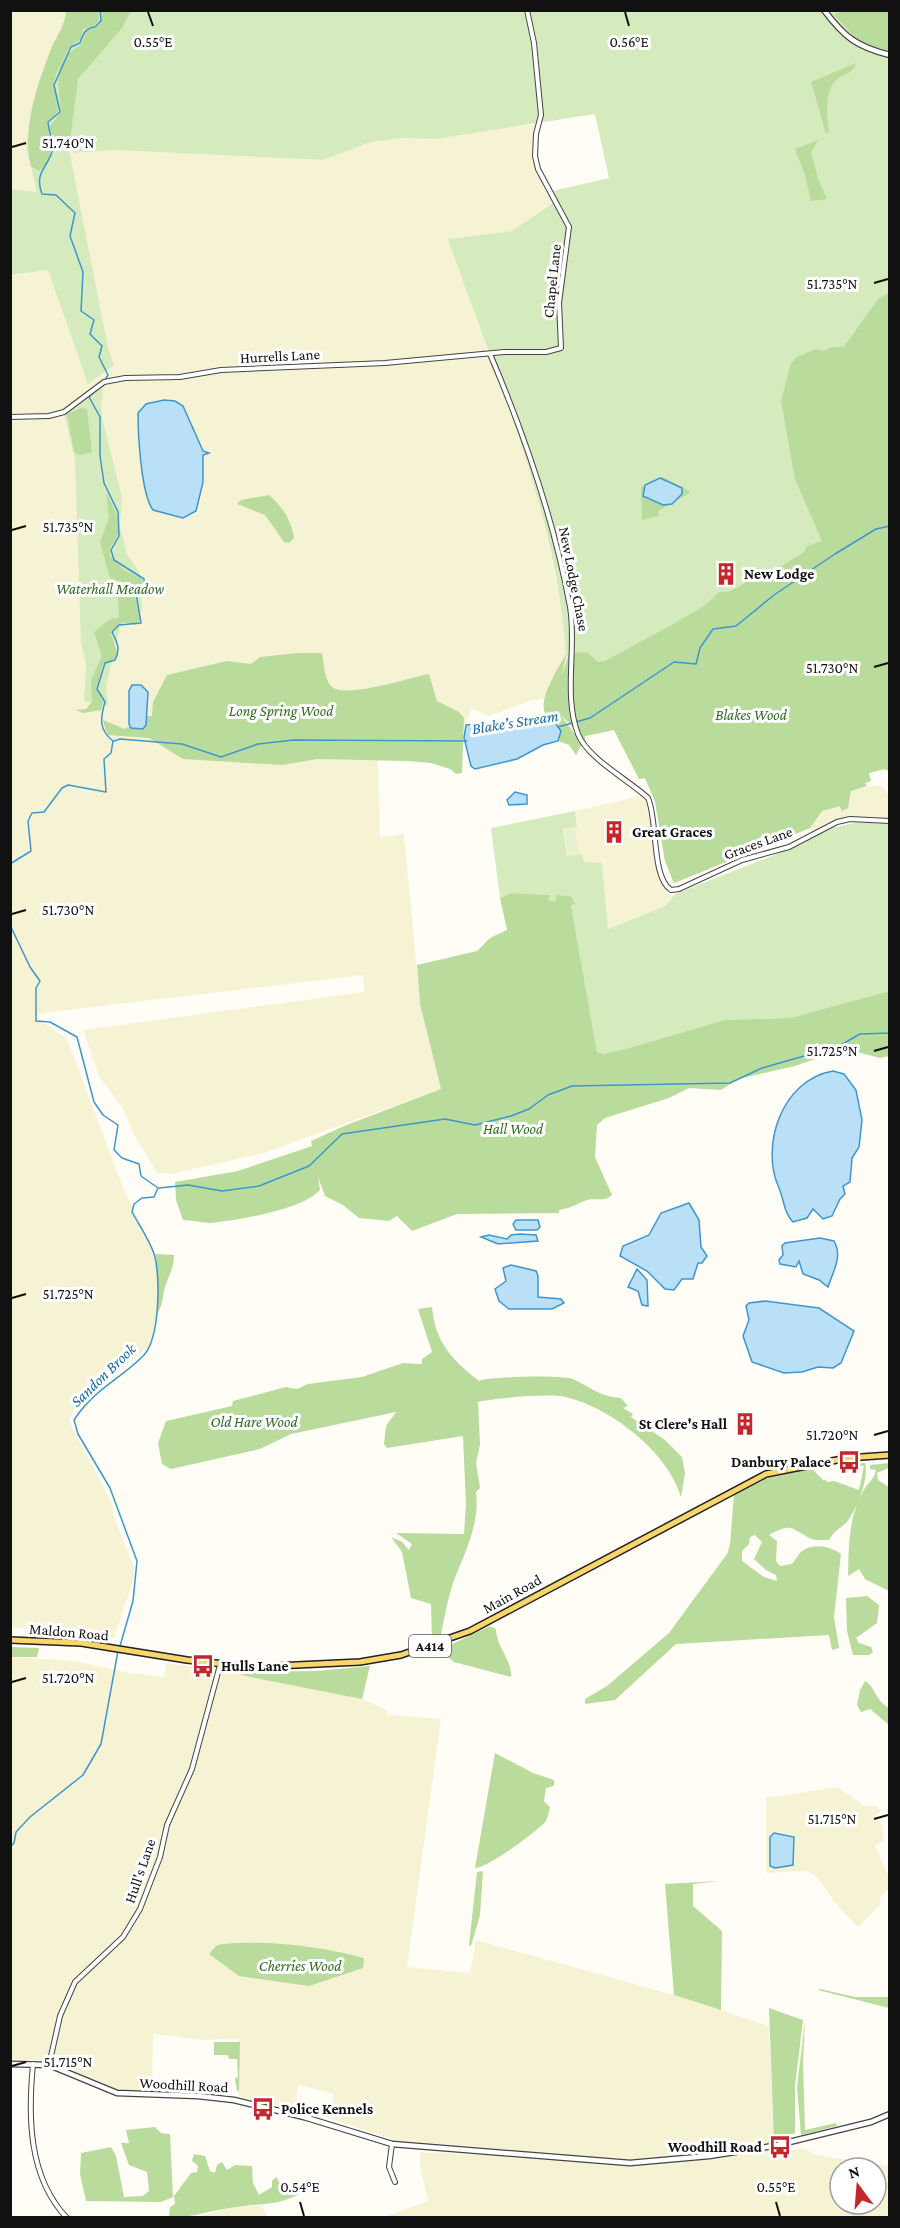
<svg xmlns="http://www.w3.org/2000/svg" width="900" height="2228" font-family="'Crimson Pro',serif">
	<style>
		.farmland { fill: #f6f3d4; fill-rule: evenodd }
		.green { fill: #d5ebbd }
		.forest { fill: #b9dc9c; fill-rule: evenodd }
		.pitch { fill: #e6f2cf }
		.water { fill: #b9e0f7; stroke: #3f96cf; stroke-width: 1.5 }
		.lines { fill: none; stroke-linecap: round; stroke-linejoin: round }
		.stream { stroke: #3f96cf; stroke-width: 1.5 }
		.minor-casing { stroke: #444; stroke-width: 6 }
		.tertiary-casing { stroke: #444; stroke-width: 7 }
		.primary-casing { stroke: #222; stroke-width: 8 }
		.minor { stroke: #fff; stroke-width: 4 }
		.tertiary { stroke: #fff; stroke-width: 4.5 }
		.primary { stroke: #f9d66b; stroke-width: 5 }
		.ticks { fill: none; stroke: #111; stroke-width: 2 }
		.labels { text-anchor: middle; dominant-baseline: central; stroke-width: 6; stroke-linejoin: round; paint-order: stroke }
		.shield { fill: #fff; stroke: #585858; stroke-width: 1.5 }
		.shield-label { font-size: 14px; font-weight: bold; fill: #111 }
		.street-label { font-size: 15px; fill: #111; stroke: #fff }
		.poi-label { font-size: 15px; font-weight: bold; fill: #111; stroke: #fff; text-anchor: start }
		.park-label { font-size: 15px; font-style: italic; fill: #2f6b1f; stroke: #fff }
		.water-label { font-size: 16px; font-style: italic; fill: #1768a6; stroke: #fff }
		.ticks-label { font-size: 15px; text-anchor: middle; fill: #111; stroke: #fff; stroke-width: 6; stroke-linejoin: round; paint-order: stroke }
	</style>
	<rect width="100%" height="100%" fill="#fffdf5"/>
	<g class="farmland">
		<polygon points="11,11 66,11 65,24 52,48 26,148 37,192 11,189"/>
		<polygon points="533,125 533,162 554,201 512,231 448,239 527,461 541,507 563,616 566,657 549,683 546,699 533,700 489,716 472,708 462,732 462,772 456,774 450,769 431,763 378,760 380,837 404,834 420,1004 441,1089 264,1153 171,1174 157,1173 133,1133 124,1110 99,1076 83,1030 364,992 363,975 50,1012 34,1016 67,1039 124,1190 157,1257 157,1315 154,1334 147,1348 82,1400 72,1413 69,1422 112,1503 114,1517 134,1567 134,1578 114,1638 11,1627 10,276 48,270 89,383 114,365 108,347 69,149 76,153 115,150 323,160 371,142 401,138 435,139 492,129"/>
		<polygon points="877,785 884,788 888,795 888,819 851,817 811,832 810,828 822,811 850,800 853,790"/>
		<polygon points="641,796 646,802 660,872 666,892 672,896 665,906 608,929 602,863 583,862 567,857 563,829 577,827 575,811"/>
		<path d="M 10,1657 L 75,1661 L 124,1672 L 164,1677 L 166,1663 L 235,1672 L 245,1676 L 353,1695 L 387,1710 L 387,1715 L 441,1719 L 407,1967 L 470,1973 L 476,1940 L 674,1995 L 769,2026 L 774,2141 L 771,2156 L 803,2148 L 816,2155 L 889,2166 L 889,2217 L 384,2217 L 428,2201 L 420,2167 L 420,2152 L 480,2155 L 481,2147 L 397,2141 L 332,2119 L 333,2093 L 298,2085 L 295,2109 L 239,2097 L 238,2039 L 204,2040 L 153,2034 L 152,2090 L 144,2093 L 125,2092 L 108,2087 L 56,2063 L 54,2059 L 11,2062 ZM 840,2168 L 876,2168 L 876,2204 L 840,2204 Z"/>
		<polygon points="837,1787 865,1806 877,1806 881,1811 875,1816 884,1828 882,1830 884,1840 875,1846 889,1877 889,1889 881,1896 879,1906 858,1927 835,1903 818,1878 808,1871 766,1873 766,1798"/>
		<polygon points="238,2206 262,2206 267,2217 193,2218"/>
	</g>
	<g class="green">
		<path d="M 66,11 L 889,11 L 889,771 L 884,769 L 869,773 L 871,781 L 865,783 L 867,786 L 851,791 L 848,808 L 842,811 L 840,806 L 822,811 L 810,828 L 674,883 L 665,861 L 655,801 L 645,778 L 639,779 L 614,730 L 585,736 L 585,740 L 559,688 L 569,655 L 566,657 C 557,511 495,376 448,239 L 512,231 L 554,202 L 548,192 L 609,178 L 595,114 L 435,139 L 401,138 L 371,142 L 323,160 L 115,150 L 76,153 L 69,149 L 108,347 L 114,365 L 88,384 L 48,270 L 11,275 L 10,189 L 37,192 L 26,148 L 31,113 L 52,48 L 65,24 Z"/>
		<polygon points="98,387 103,388 101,406 103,422 122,497 120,527 127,554 140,574 142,611 120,627 106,686 108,706 84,701 86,664 81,643 75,459 64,412"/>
		<polygon points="575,811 577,827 563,829 567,856 582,854 584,862 602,863 608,929 665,906 675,894 800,845 827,829 863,821 889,824 889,991 790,1018 724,1020 629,1048 604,1054 597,1052 571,905 576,903 571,896 556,895 555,901 549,901 549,895 511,893 500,898 491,828"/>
	</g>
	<g class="forest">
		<path d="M 66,11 L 98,11 L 99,21 L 94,26 L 83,29 L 81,39 L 69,48 L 56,74 L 54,83 L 58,111 L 47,124 L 51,144 L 50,159 L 39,171 L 31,166 C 22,128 37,85 51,49 C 57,35 65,26 66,11 Z"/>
		<path d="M 101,11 L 131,11 L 122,28 L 78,79 L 69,149 L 54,145 L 49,127 L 61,112 C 59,86 50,61 81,45 L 86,31 L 101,24 Z"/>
		<polygon points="841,11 889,11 889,51 859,42 834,15"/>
		<path d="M 856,63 C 853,75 843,73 836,80 C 824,92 827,117 829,131 L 826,134 L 811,82 Z"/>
		<polygon points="818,140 811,153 818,179 827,199 811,201 805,175 795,149"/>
		<path d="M 889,293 L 889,771 L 884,769 L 869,773 L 871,781 L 865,783 L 867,786 L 851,791 L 848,808 L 842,811 L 840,806 L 822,811 L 810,828 L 674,883 L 665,861 L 655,801 L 645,778 L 639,779 L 614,730 L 585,736 L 585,740 L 560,714 L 582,744 L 576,755 L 569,745 L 558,741 L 560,728 C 556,722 549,720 546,715 C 536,701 560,665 567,653 L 562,675 L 569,653 L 587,652 L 598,662 L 605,661 L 675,623 L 704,606 L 719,592 C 743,594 753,567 772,572 L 804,552 L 807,546 L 822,541 L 795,479 L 781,401 L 791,363 L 797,357 L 816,349 L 824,351 L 831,347 L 844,347 L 878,299 Z"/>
		<polygon points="81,408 87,409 92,452 79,455 74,452 67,414"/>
		<path d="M 663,477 L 691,492 L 658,511 L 659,516 L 642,520 L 641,487 ZM 664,479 L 682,488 L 663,505 L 647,499 Z"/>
		<path d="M 106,493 C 113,505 123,525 116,539 C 112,545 108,547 110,556 L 124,570 L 142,579 L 143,583 L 135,597 L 140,620 L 136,625 L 123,622 L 110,632 L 118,654 L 115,659 L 103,664 L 96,689 C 100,697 105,700 101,710 L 83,713 L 76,710 L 86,709 L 92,702 L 91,680 L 102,656 L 94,632 L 110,619 L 119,618 L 118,596 L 127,583 L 110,578 L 100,542 L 109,518 Z"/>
		<path d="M 269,495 C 282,506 292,521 294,538 L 289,543 L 284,542 L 265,515 L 237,504 L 241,500 Z"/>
		<path d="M 298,653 L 322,653 C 324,662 324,677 330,685 C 341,701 411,677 429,674 L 437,701 L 459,712 L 464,718 L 462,773 L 456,774 L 450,769 L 431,763 L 410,761 L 317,759 L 282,765 L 183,759 L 149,738 L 107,735 L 103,720 L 125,729 L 147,716 L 152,716 L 153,702 L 167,675 L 227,661 L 251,664 L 260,657 Z"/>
		<path d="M 511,893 L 549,895 L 549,901 L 555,901 L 556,895 L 571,896 L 576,904 L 571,905 L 597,1052 L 604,1054 L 629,1048 L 724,1020 L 790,1018 L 889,991 L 889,1056 L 880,1058 L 849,1050 L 838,1051 L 795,1066 L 738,1079 L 721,1090 L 689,1088 L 669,1098 L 605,1118 L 597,1125 L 595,1157 L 612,1195 C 604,1202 597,1198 587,1200 C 577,1203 573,1208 559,1210 L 559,1213 L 457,1214 L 412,1231 L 397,1216 L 389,1221 L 359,1218 L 343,1205 L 325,1196 L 318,1177 L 320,1190 C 302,1210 238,1220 211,1223 C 202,1223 192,1220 183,1220 L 176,1200 L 175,1182 L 238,1171 L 312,1146 L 311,1141 L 344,1126 L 441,1089 L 420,1004 L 417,965 L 477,951 L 490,938 L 507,930 L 500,898 Z"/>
		<path d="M 156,1254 L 174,1255 C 174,1267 170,1273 166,1284 C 162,1295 164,1301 158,1313 Z"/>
		<path d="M 432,1307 C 435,1342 452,1360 479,1381 C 486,1377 565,1374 575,1380 C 591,1388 602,1397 621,1398 L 628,1406 L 623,1408 L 633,1414 L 631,1417 L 665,1440 L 682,1457 L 685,1473 L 681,1497 C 668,1452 611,1408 566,1397 C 548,1393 497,1398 478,1402 L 480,1444 L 476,1463 L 480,1488 L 476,1492 C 480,1525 464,1554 453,1583 C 447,1601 444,1620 440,1639 L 432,1642 L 431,1604 L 411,1598 L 402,1552 L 391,1537 L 402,1542 L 409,1550 L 412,1544 L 396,1533 L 464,1534 L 466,1504 L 463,1436 L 387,1448 L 384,1444 L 386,1426 L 396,1412 L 291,1434 L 260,1449 L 171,1469 L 162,1464 L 158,1443 L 166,1421 L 232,1406 L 233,1401 L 286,1387 L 297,1389 L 308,1384 L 362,1377 L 403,1363 L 422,1364 L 422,1359 L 432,1352 L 418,1309 Z"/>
		<path d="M 865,1463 C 869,1478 858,1506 849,1519 C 844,1527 835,1529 829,1540 C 823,1540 814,1541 809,1538 C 790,1527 791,1523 769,1535 L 777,1541 L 776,1561 L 780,1566 L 792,1564 C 795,1561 798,1554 802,1551 C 814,1543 830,1546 841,1554 L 834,1617 L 839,1648 L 832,1650 L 829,1635 L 676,1644 L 615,1700 L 585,1704 L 585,1699 L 607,1686 L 669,1633 L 727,1554 L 730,1545 L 734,1494 L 764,1479 L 812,1469 L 824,1481 L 825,1479 L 827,1482 L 834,1481 L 859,1490 L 864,1466 L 853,1464 ZM 755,1535 L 762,1542 L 754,1559 L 766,1570 L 776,1575 L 777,1581 L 764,1577 L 742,1561 L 742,1551 L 749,1544 L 750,1537 Z"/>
		<path d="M 889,1463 L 889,1468 L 877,1473 L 878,1480 L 889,1487 L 889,1591 L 865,1579 L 859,1569 L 848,1576 C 849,1545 848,1516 865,1488 C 870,1480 874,1480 876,1470 L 870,1469 L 870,1465 Z"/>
		<polygon points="867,1596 879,1605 877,1623 856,1638 859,1643 871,1647 873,1652 869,1655 853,1655 847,1631 846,1598"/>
		<path d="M 490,1626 L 496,1629 C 496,1647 512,1659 511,1677 L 454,1662 L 442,1652 L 446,1647 Z"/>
		<polygon points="10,1647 39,1648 37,1657 11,1657"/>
		<polygon points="370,1666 362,1699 245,1676 235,1672 317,1671"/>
		<path d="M 865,1681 C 876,1688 875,1700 889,1708 L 889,1725 L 870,1709 L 861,1712 L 857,1705 L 860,1690 Z"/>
		<path d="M 495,1753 L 533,1773 L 554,1780 L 554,1786 L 546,1788 L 544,1801 L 550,1807 C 549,1811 548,1817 546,1821 C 538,1831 486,1869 475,1868 Z"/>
		<polygon points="483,1871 480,1915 471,1946 469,1945 477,1872"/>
		<polygon points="720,1881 693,1884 693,1906 722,1931 721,2010 674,1995 665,1884"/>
		<path d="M 222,1944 C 268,1940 320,1946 364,1958 L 363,1968 L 309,1986 L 239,1976 L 209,1954 L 216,1946 Z"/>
		<polygon points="820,1989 855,1997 889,1997 889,2008 818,1990"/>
		<polygon points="769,2008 803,2020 795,2086 795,2133 774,2141"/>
		<polygon points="805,2021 803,2062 805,2130 836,2123 837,2126 801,2135 797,2087"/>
		<polygon points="214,2042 240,2042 239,2091 237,2091 235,2079 238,2076 237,2059 229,2059 228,2055 214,2055"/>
		<polygon points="155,2127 161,2133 170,2134 173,2197 161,2202 86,2201 80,2174 81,2153 111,2147 116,2156 124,2197 143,2196 149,2191 147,2172 129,2165 121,2143 129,2143 126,2130"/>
		<path d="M 194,2154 L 205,2156 L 210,2171 L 215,2173 L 217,2165 L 222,2162 L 227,2170 L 235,2165 L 252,2166 L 253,2183 L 259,2195 L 272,2187 L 272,2181 L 276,2177 L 282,2187 L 289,2192 L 294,2190 L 298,2181 L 303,2184 L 299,2194 C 276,2207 255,2203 230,2208 C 207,2211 194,2218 169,2217 L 170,2207 L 175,2204 L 174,2196 L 191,2173 L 197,2172 L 198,2166 L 192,2161 Z"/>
	</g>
	<polygon class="pitch" points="575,829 579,854 568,856 564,831"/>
	<g class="water">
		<path d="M 164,400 L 175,401 L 183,406 L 203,451 L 209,453 L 203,455 L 203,482 L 196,511 L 183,518 L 153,510 C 141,494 138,434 138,413 L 146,404 Z"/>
		<polygon points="660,478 682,488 682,494 672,504 663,505 643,496 645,485"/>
		<polygon points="132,685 141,685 148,692 146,725 143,729 131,728 129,724 129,691"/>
		<polygon points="543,719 553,720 561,731 558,741 543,745 517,759 475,769 471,766 464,738 466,725"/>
		<polygon points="515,792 527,795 527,804 509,805 507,800"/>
		<path d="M 833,1071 L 844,1074 L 856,1090 L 862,1120 L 859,1147 L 852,1158 L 850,1182 L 843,1186 L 845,1194 L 840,1199 L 832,1216 L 823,1219 L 813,1209 L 807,1218 L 793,1222 C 784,1213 784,1200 779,1188 C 760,1147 781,1080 833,1071 Z"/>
		<polygon points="689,1203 699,1220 701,1247 707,1256 702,1263 698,1263 693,1279 682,1279 674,1290 665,1289 647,1271 620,1256 623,1246 649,1235 661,1213"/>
		<polygon points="516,1220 538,1220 540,1227 537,1230 516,1230 513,1224"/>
		<polygon points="520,1234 536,1235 538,1241 498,1244 481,1237 489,1235 507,1239 511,1235"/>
		<path d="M 820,1238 L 834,1241 C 843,1257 833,1271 828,1287 L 819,1280 L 803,1274 L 799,1261 L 796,1267 L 780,1264 L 779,1260 L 783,1255 L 782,1246 L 785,1243 Z"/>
		<polygon points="511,1265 536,1271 538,1276 538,1297 561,1299 564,1303 552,1309 509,1309 499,1301 495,1289 506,1281 503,1268"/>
		<polygon points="637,1269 647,1280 648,1306 642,1305 638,1291 628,1287"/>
		<polygon points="765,1301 819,1308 854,1331 841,1363 833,1368 818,1367 802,1372 784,1373 752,1362 743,1336 749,1320 746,1306 749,1303"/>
		<polygon points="774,1833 794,1837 793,1865 775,1868 770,1866 770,1837"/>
	</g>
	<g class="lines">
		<g class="stream">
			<path d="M 100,10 L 101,21 L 95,27 C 85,28 83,34 80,43 L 71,47 L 54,85 L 60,112 L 48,122 C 48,130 53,140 53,147 C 51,166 33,170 42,194 L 56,195 L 75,213 L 70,236 L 83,272 L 81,311 L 94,320 L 90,334 L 102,346 L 99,357 L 108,375 L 105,380"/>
			<polyline points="558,727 590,718 674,662 696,664 700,648 713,629 736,626 774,595 835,554 876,529 890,526"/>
			<polyline points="114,741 120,739 182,744 221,757 258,744 294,740 467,741"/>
			<path d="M 10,864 L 31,851 L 28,821 L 32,813 L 44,812 L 62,788 L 68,785 L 106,792 L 104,759 L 111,753 L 113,741 C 99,730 100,719 105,702 L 97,689 L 105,663 L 115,660 C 121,649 117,642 112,632 L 119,625 L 141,623 L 136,594 L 144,586 L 144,579 L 114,560 L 111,550 L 119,536 L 118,512 L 104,483 L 100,456 L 100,417 L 89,397 L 91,394"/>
			<path d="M 10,925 L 30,967 L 40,981 L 36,988 L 36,1021 L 50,1022 L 77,1037 L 94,1102 L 103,1115 L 118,1125 L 114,1150 L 122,1158 L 139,1164 L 141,1176 L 158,1188 L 154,1197 L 142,1198 L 134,1204 L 132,1212 C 139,1225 151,1242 155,1257 C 160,1280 160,1337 144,1355 C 121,1379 94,1389 74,1420 L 78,1434 L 110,1488 L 137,1561 L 133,1601 L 120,1646"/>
			<polyline points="159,1188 188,1185 222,1191 259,1186 309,1166 342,1134 445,1119 475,1125 511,1116 529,1109 548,1095 572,1086 730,1083 762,1068 839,1046 860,1034 890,1033"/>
			<polyline points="10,1847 14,1843 16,1832 30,1817 83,1775 101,1744 118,1651"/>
		</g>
		<g class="minor-casing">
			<g id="minor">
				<path d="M 490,354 C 525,436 554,519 570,607 C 577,648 563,695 578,734 C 588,759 629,780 648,798 C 658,820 651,877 671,890 L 679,889 L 742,860 L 789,847 L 837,822 L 850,819 L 890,821"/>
				<polyline points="10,417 49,416 64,412 104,382 125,378 180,377 221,370 385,363 504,352 546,352 561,348 559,303 569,227 538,169 535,156 536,134 541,115 534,43 527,10"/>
				<path d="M 33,2064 C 28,2116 28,2177 67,2218"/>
				<polyline points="49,2065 60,2016 75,1982 123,1937 140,1909 160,1857 167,1825 192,1769 220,1665"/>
				<polyline points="392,2144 389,2167 395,2182"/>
			</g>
		</g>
		<g class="tertiary-casing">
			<g id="tertiary">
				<path d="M 824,10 C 844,37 857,47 890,55"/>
				<polyline points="10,2064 49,2065 117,2093 198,2096 234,2100 304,2117 392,2144 630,2163 709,2156 773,2146 871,2122 890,2114"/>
			</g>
		</g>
		<g class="primary-casing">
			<polyline id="primary" points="10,1640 81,1643 187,1660 252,1667 360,1662 401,1655 470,1631 766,1474 847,1458 890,1455"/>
		</g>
		<use href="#minor" class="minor"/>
		<use href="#tertiary" class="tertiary"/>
		<use href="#primary" class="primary"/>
	</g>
	<path class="ticks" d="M 148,12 L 153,26M 625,12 L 629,26M 12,147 L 26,143M 874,283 L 888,279M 12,530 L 26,526M 874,667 L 888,663M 12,914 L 26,910M 874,1051 L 888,1047M 12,1298 L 26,1294M 874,1435 L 888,1431M 12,1682 L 26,1678M 874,1819 L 888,1815M 12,2066 L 26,2062M 300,2202 L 304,2216M 776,2202 L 780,2216"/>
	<defs>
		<g id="building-bare" transform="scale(1.8)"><path d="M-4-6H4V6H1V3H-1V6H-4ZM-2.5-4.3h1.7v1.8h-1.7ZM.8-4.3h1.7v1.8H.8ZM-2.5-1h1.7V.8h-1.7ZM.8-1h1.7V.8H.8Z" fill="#c4262e" stroke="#fff" stroke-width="2.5" paint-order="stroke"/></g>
		<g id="bus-bare" transform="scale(1.8)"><path d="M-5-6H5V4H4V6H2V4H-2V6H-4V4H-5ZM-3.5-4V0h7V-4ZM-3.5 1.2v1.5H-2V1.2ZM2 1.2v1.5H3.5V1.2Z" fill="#c4262e" stroke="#fff" stroke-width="2.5" paint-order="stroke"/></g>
	</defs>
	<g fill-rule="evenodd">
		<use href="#building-bare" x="726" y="574"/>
		<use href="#building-bare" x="614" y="832"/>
		<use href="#building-bare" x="745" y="1424"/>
		<use href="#bus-bare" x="849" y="1462"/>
		<use href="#bus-bare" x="203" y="1666"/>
		<use href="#bus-bare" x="263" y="2109"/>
		<use href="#bus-bare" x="780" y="2147"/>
	</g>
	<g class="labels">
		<rect class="shield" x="409" y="1635" width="42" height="22" rx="4.5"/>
		<g class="shield-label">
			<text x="430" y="1646">A414</text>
		</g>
		<g class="street-label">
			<text transform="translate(552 281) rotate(-84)">Chapel Lane</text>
			<text transform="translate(280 356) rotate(-3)">Hurrells Lane</text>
			<text transform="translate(574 579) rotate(79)">New Lodge Chase</text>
			<text transform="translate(758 843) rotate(-20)">Graces Lane</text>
			<text transform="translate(512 1594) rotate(-29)">Main Road</text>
			<text transform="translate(69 1632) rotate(5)">Maldon Road</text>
			<text transform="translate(140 1871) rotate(-71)">Hull's Lane</text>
			<text transform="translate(184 2085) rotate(3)">Woodhill Road</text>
		</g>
		<g class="poi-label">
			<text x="744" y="574">New Lodge</text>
			<text x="632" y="832">Great Graces</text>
			<text x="727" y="1424" text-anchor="end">St Clere's Hall</text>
			<text x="831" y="1462" text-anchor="end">Danbury Palace</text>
			<text x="221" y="1666">Hulls Lane</text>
			<text x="281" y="2109">Police Kennels</text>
			<text x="762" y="2147" text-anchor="end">Woodhill Road</text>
		</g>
		<g class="park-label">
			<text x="110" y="589">Waterhall Meadow</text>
			<text x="281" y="711">Long Spring Wood</text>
			<text x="751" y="715">Blakes Wood</text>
			<text x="513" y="1129">Hall Wood</text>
			<text x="254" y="1422">Old Hare Wood</text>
			<text x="300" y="1966">Cherries Wood</text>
		</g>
		<g class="water-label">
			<text transform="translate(515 722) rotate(-9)">Blake's Stream</text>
			<text transform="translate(103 1375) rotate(-44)">Sandon Brook</text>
		</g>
	</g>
	<g class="ticks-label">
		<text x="153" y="47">0.55°E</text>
		<text x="629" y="47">0.56°E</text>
		<text x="68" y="148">51.740°N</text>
		<text x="832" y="289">51.735°N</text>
		<text x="68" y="532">51.735°N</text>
		<text x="832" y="673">51.730°N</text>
		<text x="68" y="915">51.730°N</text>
		<text x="832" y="1056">51.725°N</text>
		<text x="68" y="1299">51.725°N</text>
		<text x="832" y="1440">51.720°N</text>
		<text x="68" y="1683">51.720°N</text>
		<text x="832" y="1824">51.715°N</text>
		<text x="68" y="2067">51.715°N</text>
		<text x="300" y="2192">0.54°E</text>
		<text x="776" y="2192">0.55°E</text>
	</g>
	<rect width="900" height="2228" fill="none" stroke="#111111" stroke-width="24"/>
	<g transform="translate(858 2186) rotate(344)"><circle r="28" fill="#ffffff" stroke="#a0a0a0" stroke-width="1.5"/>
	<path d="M0-4.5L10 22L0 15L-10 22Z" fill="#c4262e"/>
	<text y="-9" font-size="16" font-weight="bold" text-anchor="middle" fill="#111111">N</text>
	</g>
</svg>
